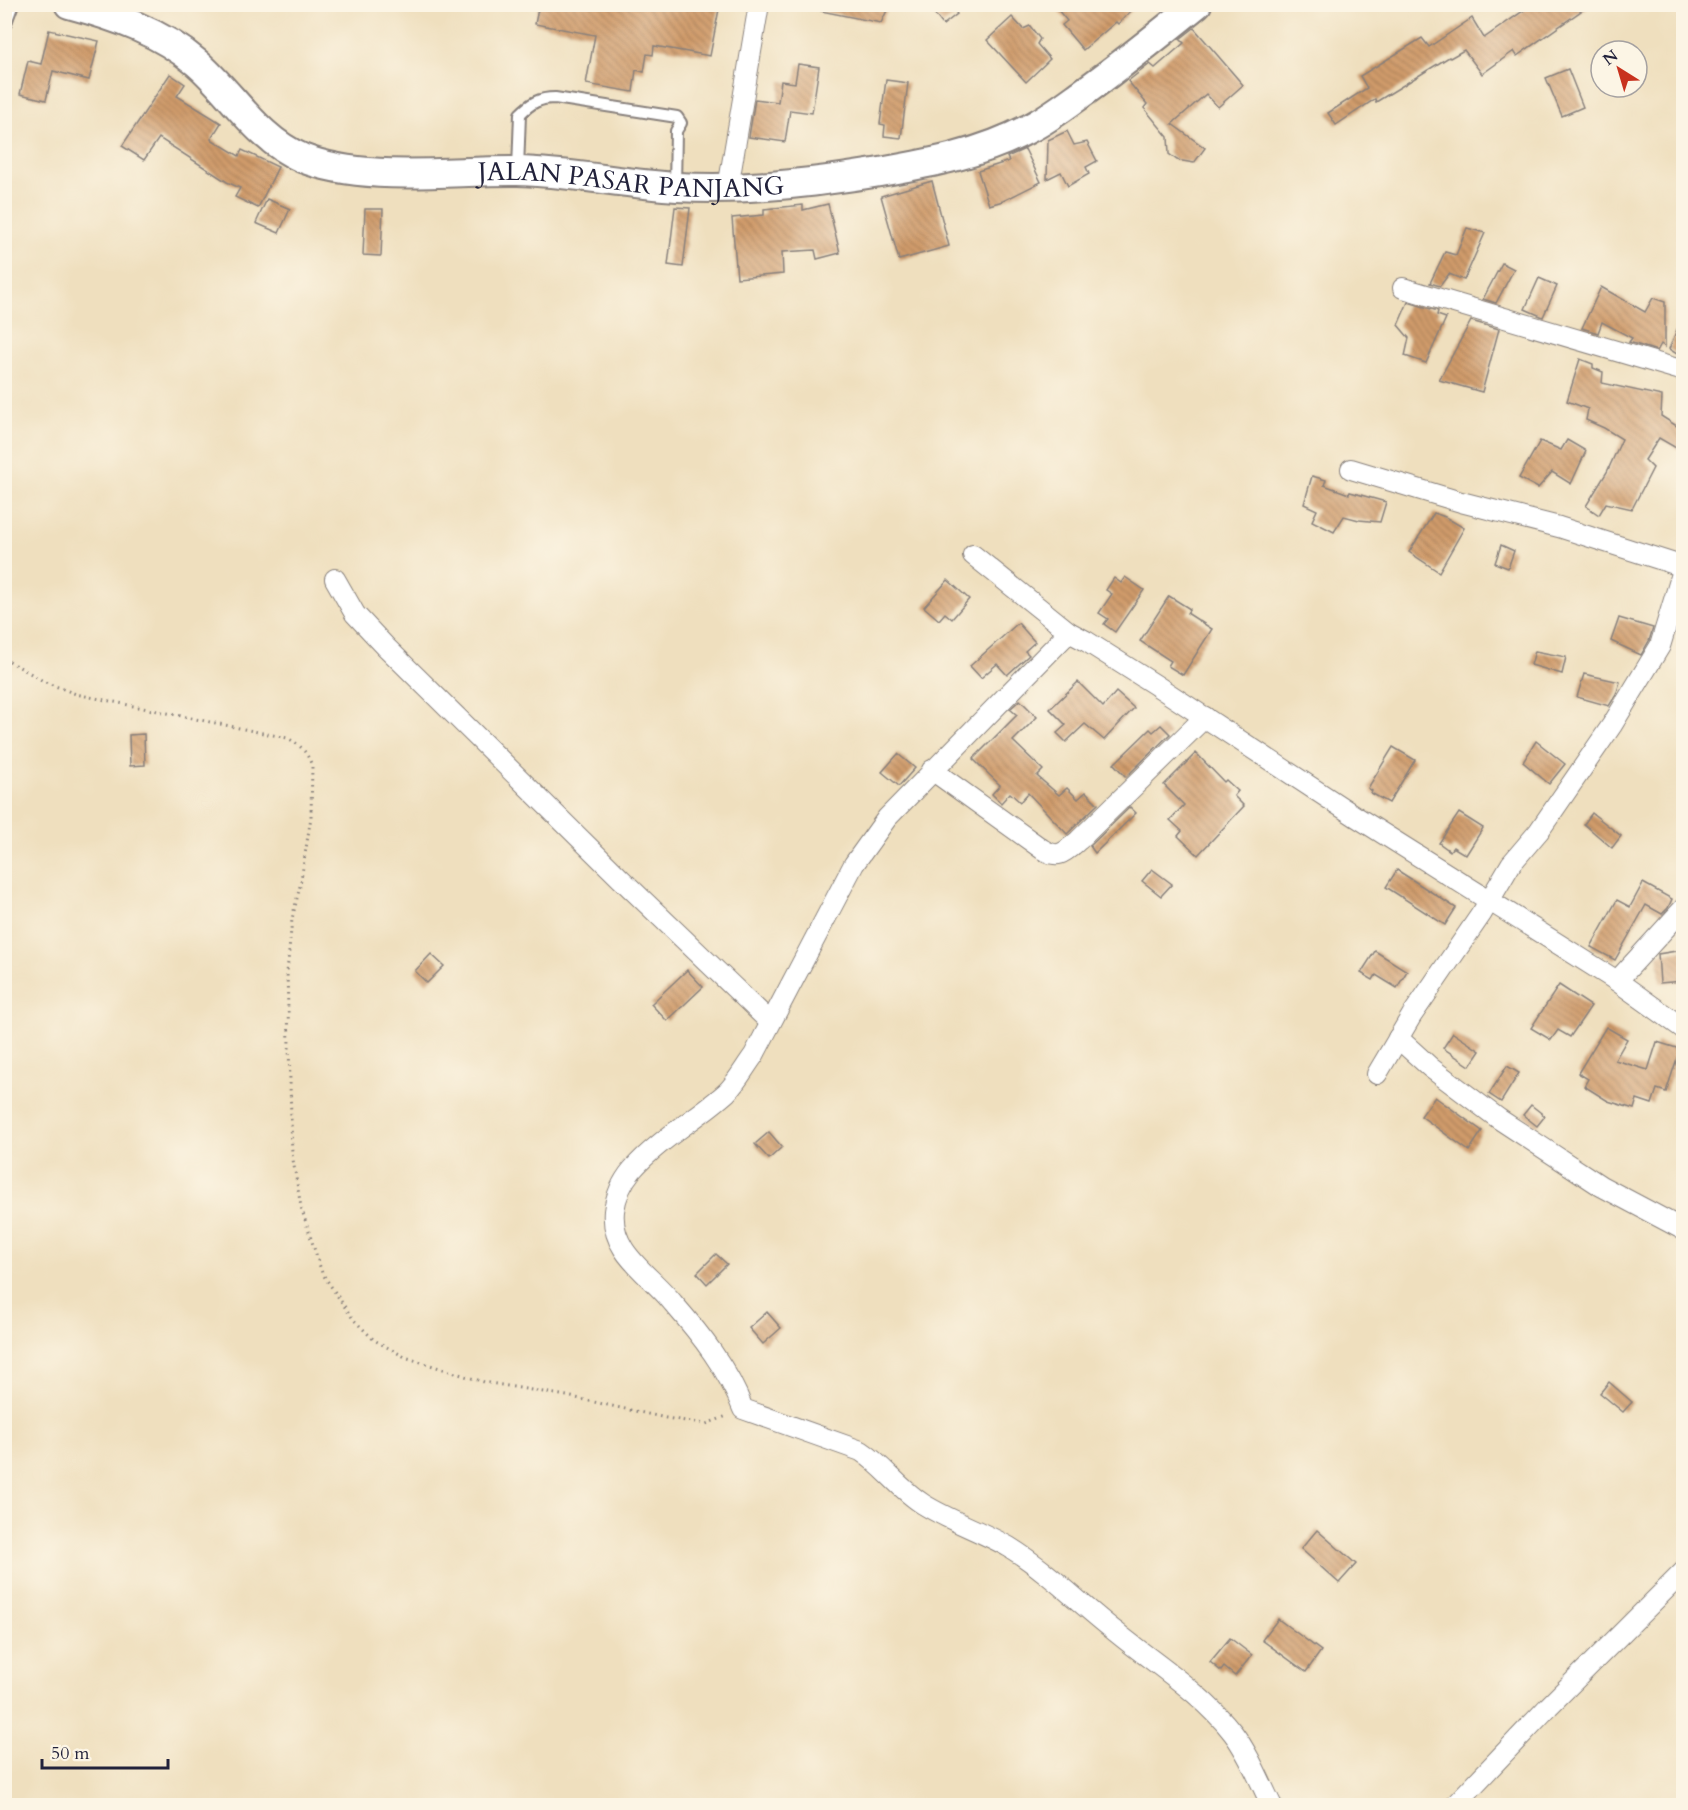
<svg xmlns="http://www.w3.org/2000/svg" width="1688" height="1810" font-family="Cardo,serif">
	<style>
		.building { fill: url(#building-back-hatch) }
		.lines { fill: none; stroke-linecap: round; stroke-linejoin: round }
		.lane-casing { stroke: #88807c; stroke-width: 14 }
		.street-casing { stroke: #88807c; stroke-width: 22 }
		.secondary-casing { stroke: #88807c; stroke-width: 32 }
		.path { stroke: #88807c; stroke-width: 3; stroke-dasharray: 1.5 4.5; stroke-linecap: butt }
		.lane { stroke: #fff; stroke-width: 10 }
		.street { stroke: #fff; stroke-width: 20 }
		.secondary { stroke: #fff; stroke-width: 28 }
		.labels { text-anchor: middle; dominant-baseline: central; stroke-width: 6; stroke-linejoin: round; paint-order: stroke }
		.street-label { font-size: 26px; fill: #22223b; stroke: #fcf5e5 }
	</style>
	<defs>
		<pattern id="building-back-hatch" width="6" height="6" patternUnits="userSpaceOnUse" patternTransform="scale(1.5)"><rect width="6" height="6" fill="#d09b6a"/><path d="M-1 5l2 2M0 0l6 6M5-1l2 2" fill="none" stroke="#a87e58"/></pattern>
	</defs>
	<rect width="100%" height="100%" fill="#fcf5e5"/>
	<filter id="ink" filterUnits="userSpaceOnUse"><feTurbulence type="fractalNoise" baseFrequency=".0167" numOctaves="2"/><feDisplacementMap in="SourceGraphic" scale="12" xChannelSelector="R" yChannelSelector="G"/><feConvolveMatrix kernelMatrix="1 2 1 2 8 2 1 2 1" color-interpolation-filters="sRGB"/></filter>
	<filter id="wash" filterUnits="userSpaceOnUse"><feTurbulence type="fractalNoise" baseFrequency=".008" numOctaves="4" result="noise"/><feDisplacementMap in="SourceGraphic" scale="24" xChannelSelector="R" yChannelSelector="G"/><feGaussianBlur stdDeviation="1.35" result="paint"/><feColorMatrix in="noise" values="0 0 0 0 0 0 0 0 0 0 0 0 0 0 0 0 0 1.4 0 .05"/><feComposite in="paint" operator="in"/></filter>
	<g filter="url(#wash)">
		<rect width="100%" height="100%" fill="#efdfbe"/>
		<g id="blocks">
			<g class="building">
				<polygon points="539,4 720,4 710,56 654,46 653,55 647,54 644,72 636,70 633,92 586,84 595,35 535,24"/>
				<polygon points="822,4 890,4 881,23 821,11"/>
				<polygon points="941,4 950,4 957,14 943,25 932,11"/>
				<polygon points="1053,4 1138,4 1118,24 1116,22 1083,50 1062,25 1067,21"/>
				<polygon points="1533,4 1591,4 1517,56 1514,51 1482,74 1464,50 1450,58 1449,57 1376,102 1375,99 1336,125 1328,113 1367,88 1360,76 1422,38 1429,47 1472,18 1484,38"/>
				<polygon points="1012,17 1023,29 1030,26 1040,39 1037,44 1050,59 1026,82 987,40"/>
				<polygon points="1194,28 1243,85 1218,107 1206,94 1172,124 1205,148 1194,163 1177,160 1169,154 1168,137 1144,108 1147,104 1128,81 1150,64 1155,68 1184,43 1180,39"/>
				<polygon points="49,30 99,41 89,80 53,71 46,100 20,94 28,61 41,64"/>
				<polygon points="798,64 819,67 812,113 790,110 785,142 749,137 755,99 778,102 781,81 795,83"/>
				<polygon points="1568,69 1583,107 1562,116 1546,78"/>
				<polygon points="170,74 185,84 177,96 221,123 211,139 239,156 242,150 278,167 258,208 235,197 240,188 227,182 159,138 144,160 122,146"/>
				<polygon points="886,80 908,83 901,138 884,136 885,125 880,124"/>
				<polygon points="1067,131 1074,145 1087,142 1097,161 1086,167 1089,174 1068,186 1061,172 1047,179 1048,140"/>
				<polygon points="1025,149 1041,182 1003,201 989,205 978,171 1009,161 1007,157"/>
				<polygon points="932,181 949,246 899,260 881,196"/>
				<polygon points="267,199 290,209 279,233 256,223"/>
				<polygon points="828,204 840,253 817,259 815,250 782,252 783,274 737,278 732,218 764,215 764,209 803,205 803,210"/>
				<polygon points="675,207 690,208 683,267 668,265"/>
				<polygon points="365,209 383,209 381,256 363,255"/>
				<polygon points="1467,228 1485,233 1464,280 1449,274 1440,286 1430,283 1445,252 1456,255"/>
				<polygon points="1502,263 1514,269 1496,303 1483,299"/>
				<polygon points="1539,278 1557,286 1543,317 1525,309"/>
				<polygon points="1601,287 1645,312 1653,298 1665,302 1665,347 1661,344 1657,351 1629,342 1632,338 1602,322 1598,333 1582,328"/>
				<polygon points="1408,302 1438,311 1437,315 1446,318 1426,363 1405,356 1409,338 1398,325"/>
				<polygon points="1683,315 1683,358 1669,349"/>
				<polygon points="1471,321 1499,329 1482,392 1439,380"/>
				<polygon points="1580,359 1593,364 1593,368 1603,372 1602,383 1662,396 1661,416 1683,430 1683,452 1659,438 1645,460 1653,468 1632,509 1606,503 1599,515 1586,506 1607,472 1622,439 1604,428 1586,420 1588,409 1567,401"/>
				<polygon points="1567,440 1586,451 1571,484 1552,472 1538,488 1519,478 1540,441 1561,450"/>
				<polygon points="1312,476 1326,480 1324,485 1349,494 1350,492 1386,502 1380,522 1359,520 1344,516 1334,532 1312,521 1317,510 1304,504"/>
				<polygon points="1434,513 1445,517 1464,528 1439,572 1409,552"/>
				<polygon points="1501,545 1514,551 1508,568 1495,563"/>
				<polygon points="1125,577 1144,590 1115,632 1104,624 1108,619 1099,613 1112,594 1106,590 1114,578 1121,583"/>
				<polygon points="948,580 969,599 952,619 945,613 939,620 924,607"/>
				<polygon points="1169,596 1190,609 1187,613 1212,629 1183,675 1168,666 1171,661 1140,641"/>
				<polygon points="1619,618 1653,628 1649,641 1641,655 1611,641"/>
				<polygon points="1018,623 1035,642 1025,651 1029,655 1007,675 997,664 981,678 970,666"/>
				<polygon points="1535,651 1566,657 1562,674 1531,665"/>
				<polygon points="1584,674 1620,682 1616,695 1609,706 1577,697"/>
				<polygon points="1078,682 1103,707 1116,692 1134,708 1104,740 1085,724 1066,742 1057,733 1066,725 1050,709"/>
				<polygon points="1020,700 1037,717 1013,741 1043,770 1037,776 1059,795 1067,788 1078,799 1086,792 1098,804 1067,834 1028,793 1020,802 1010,793 1001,803 992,794 1000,785 973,759 1017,715 1010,709"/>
				<polygon points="1161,725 1170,734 1126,777 1114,764 1150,729 1153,732"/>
				<polygon points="144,734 145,765 130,766 129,735"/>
				<polygon points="1536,741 1565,764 1549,784 1523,762"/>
				<polygon points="1393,747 1415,760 1389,803 1371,793 1372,791 1368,788"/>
				<polygon points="1196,753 1224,782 1226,780 1238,791 1234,796 1244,806 1198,855 1178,836 1182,831 1170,820 1184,805 1164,785"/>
				<polygon points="898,754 915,768 899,786 882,772"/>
				<polygon points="1130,807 1136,813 1095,853 1090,846"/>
				<polygon points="1459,813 1483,828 1466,855 1453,847 1450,851 1439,843"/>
				<polygon points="1592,813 1621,836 1612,848 1584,824"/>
				<polygon points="1152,869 1172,884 1161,896 1142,881"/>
				<polygon points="1397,870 1456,908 1445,925 1386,887"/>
				<polygon points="1643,883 1672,899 1668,908 1662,914 1646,905 1615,960 1591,947 1617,900 1630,907"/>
				<polygon points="1683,950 1683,981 1660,983 1658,954"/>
				<polygon points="1375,951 1407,971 1397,988 1376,975 1373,980 1361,973"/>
				<polygon points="431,954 444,966 427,983 415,971"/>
				<polygon points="687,970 703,987 667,1021 651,1004"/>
				<polygon points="1559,985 1591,1006 1570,1037 1558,1030 1551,1040 1531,1028"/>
				<polygon points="1606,1027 1627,1039 1615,1060 1648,1070 1657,1042 1680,1049 1666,1092 1657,1089 1652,1104 1637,1099 1634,1109 1608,1101 1584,1086 1588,1079 1578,1073"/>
				<polygon points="1453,1033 1480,1051 1470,1066 1443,1048"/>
				<polygon points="1507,1066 1519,1073 1501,1102 1489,1094"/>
				<polygon points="1435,1097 1482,1131 1469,1151 1421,1116"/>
				<polygon points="1531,1105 1545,1116 1537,1126 1523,1115"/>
				<polygon points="769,1132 782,1147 769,1159 755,1144"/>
				<polygon points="716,1254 727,1264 707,1284 697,1273"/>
				<polygon points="767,1312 781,1328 763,1344 749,1328"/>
				<polygon points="1609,1382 1632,1402 1623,1412 1600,1393"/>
				<polygon points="1317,1530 1356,1564 1339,1583 1301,1549"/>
				<polygon points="1278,1619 1321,1651 1306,1672 1262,1640"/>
				<polygon points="1230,1638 1252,1655 1235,1676 1224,1667 1221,1671 1210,1662"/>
			</g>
		</g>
	</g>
	<g filter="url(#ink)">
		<use href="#blocks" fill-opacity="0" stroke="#88807c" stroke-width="1.5"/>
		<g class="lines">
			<g class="lane-casing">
				<g id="lane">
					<polyline points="4,28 13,4"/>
					<path d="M 518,169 L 520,114 C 531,103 539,98 555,98 L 677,117 L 681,123 L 676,131 L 675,187"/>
				</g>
			</g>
			<g class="street-casing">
				<g id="street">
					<polyline points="728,188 759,4"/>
					<polyline points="1403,288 1684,371"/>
					<polyline points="1351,469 1461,502 1559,527 1684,567"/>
					<polyline points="973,555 1069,632"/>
					<polyline points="335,579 355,614 386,647 621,879 770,1022"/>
					<path d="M 932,770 L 1042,849 C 1059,860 1065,852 1079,840 L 1205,717"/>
					<polyline points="1617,981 1684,908"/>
					<polyline points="1398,1038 1431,1068 1499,1119 1601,1186 1684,1230"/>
					<polyline points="1377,1074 1412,1015 1482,913 1511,864 1539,831 1612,725 1660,646 1684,567"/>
					<path d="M 1272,1806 C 1260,1782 1249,1754 1233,1733 C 1201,1692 1156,1665 1116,1632 C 1080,1604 1048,1571 1009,1547 C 981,1531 950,1521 923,1504 C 899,1489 884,1466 861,1451 L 743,1409 C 728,1369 701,1335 673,1303 C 650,1274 610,1253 614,1211 C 616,1195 622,1182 632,1170 C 659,1139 697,1119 727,1092 C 737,1082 745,1067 754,1055 L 854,864 L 887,818 L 1069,632 L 1086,641 L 1154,684 L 1355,816 L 1617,981 L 1684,1029"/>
					<polyline points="1454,1806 1549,1706 1684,1571"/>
				</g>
			</g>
			<g class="secondary-casing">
				<g id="secondary">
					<path id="s1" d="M 69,4 C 114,16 161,32 197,63 C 233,94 257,139 302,158 C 366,183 450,170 517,171 C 571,172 624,184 677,187 C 745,191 813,183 880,172 C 931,163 981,154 1028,129 C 1048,119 1066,105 1084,92 C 1123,64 1160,34 1197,4"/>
				</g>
			</g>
			<path class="path" d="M 4,658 L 45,682 L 76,694 L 287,738 C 300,744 307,752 312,766 L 311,817 L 300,886 L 292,919 L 287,972 L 292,1154 L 301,1207 L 322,1273 L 353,1319 L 374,1340 L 405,1357 L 484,1382 L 567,1396 L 666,1418 L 706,1424 L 727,1416"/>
			<use href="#lane" class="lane"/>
			<use href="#street" class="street"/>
			<use href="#secondary" class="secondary"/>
		</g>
	</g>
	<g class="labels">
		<g class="street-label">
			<text stroke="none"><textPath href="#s1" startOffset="616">JALAN PASAR PANJANG</textPath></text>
		</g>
	</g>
	<rect width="1688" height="1810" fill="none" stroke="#fcf5e5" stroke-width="24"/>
	<g transform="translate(1619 69) rotate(323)"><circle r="28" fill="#fcf5e5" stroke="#a5a1a1" stroke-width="1.5"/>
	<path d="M0-4.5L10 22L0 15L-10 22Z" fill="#c8321e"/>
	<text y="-9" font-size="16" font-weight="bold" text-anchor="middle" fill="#22223b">N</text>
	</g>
	<path d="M42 1759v9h126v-9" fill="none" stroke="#22223b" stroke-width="3"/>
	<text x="51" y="1759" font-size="18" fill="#22223b" stroke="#fcf5e5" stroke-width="4.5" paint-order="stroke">50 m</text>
</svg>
